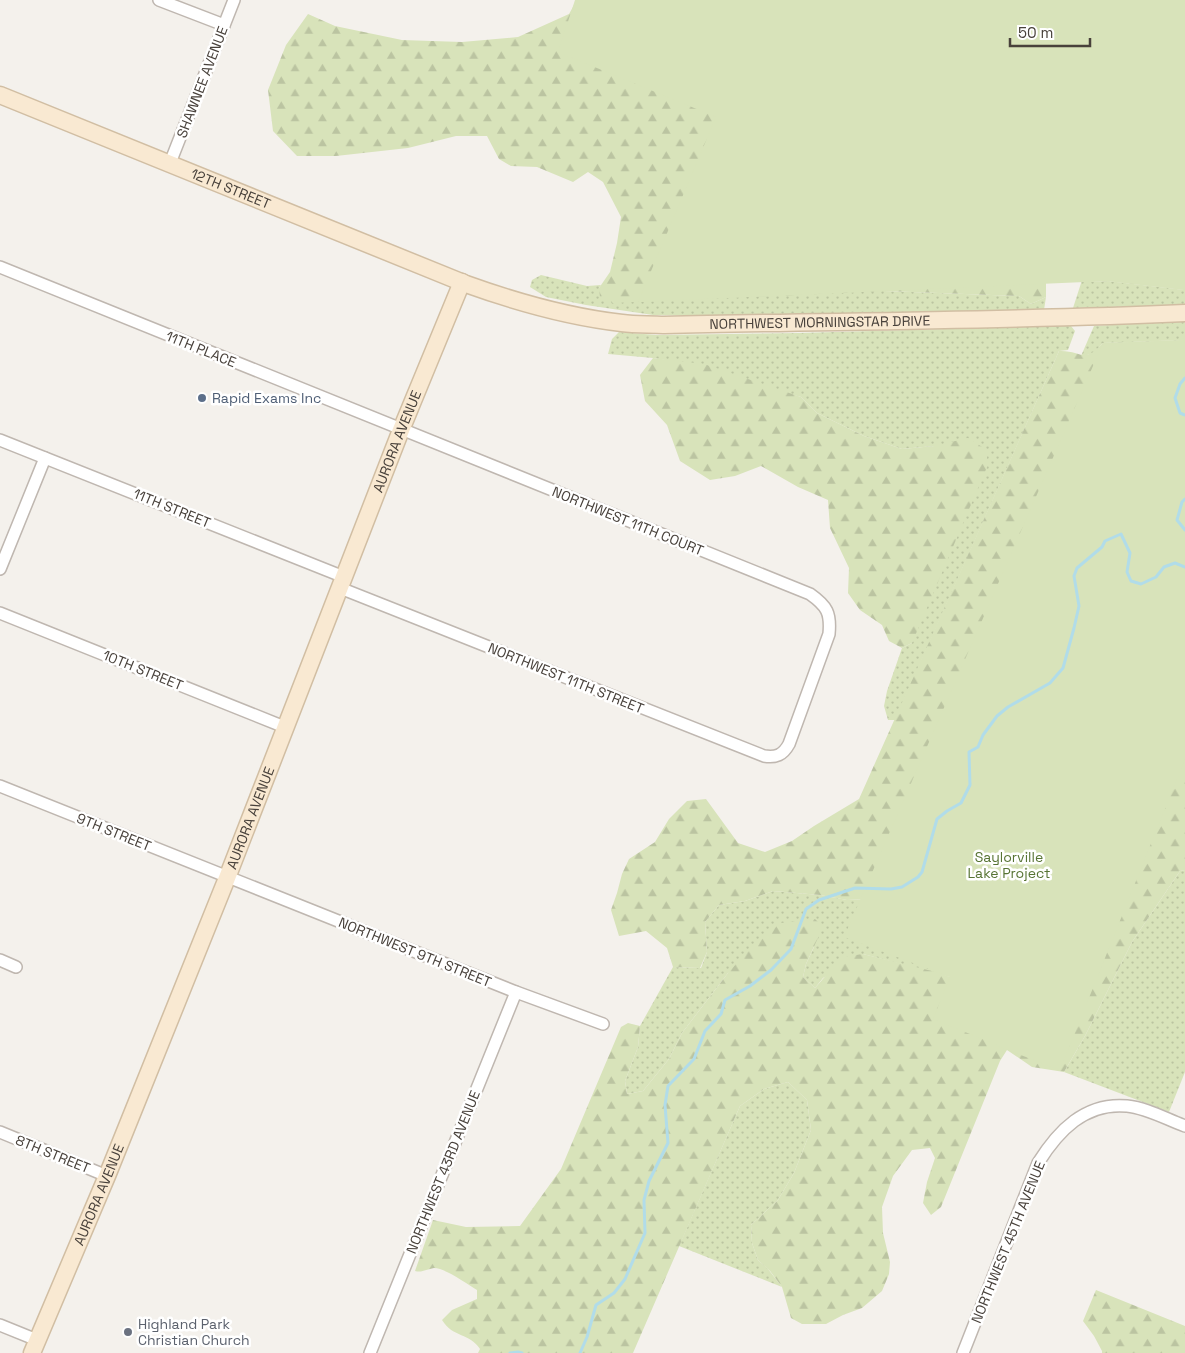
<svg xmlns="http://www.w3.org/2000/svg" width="1185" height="1353" font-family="'Space Grotesk',sans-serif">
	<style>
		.grass { fill: url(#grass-dots) }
		.forest { fill: url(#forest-firs) }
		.park { fill: #d8e3ba }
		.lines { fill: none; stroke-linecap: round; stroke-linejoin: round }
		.stream { stroke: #b1dce9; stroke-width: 3 }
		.street-casing { stroke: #bfb7b0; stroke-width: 14 }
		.secondary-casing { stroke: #d1bea3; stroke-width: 19 }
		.street { stroke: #fff; stroke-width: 11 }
		.secondary { stroke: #f9e9d2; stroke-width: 16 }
		.service-dot { fill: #5c6f8a; stroke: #fff; stroke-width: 2 }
		.worship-dot { fill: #6b7280; stroke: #fff; stroke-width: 2 }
		.labels { text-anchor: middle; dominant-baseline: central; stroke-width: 5; stroke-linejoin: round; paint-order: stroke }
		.street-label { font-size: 14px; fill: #48413b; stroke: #fff }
		.service-label { font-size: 14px; fill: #4e5e75; stroke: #fff; text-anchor: start }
		.park-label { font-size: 14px; fill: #577434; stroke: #fff }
		.worship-label { font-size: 14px; fill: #5b616d; stroke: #fff; text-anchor: start }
	</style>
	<defs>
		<pattern id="grass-dots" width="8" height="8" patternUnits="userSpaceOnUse" patternTransform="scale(1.25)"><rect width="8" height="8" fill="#d8e3ba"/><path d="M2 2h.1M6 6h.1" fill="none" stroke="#bbc4a1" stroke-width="1.8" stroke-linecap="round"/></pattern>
		<pattern id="forest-firs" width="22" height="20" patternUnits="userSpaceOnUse" patternTransform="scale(1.25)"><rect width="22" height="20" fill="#d8e3ba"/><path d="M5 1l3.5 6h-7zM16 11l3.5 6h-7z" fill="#bbc4a1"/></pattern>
	</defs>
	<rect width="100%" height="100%" fill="#f4f1ec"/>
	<g class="grass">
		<polygon points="541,275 587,286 601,285 599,288 885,291 1019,296 1031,304 1046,297 1044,310 712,316 653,315 586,305 546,297 530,287 532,280"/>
		<polygon points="1083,277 1091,282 1108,281 1185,290 1185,305 1073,308"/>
		<polygon points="1185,321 1185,340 1103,343 1093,354 1081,356 1094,326"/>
		<polygon points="1057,326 1071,326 1075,331 1068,350 1059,351 895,720 888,720 884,706 887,691 902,648 912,643 934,446 902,449 864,436 817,413 801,397 671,361 653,358 608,354 612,339 619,332 656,335 799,333"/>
		<polygon points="1185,870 1185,1072 1169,1112 1064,1072 1085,1036 1132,942 1180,871"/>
		<polygon points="773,891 820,895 847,900 867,899 950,977 863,954 823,978 815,988 803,977 806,964 814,947 728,973 682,1033 669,1059 643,1091 627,1094 625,1081 638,1047 640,1026 673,967 701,968 707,952 705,922 719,905 745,901"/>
		<polygon points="788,1082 807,1100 811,1130 794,1173 778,1200 751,1225 752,1243 758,1260 768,1269 782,1287 679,1246 740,1106 764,1089"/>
	</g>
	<g class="forest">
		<polygon points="577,0 1185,0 1185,290 1108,281 1091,282 1046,270 1046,297 1031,304 1019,296 885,291 613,303 600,297 599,288 610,272 617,243 621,217 603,182 588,172 573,182 537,167 511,166 499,159 487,136 456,136 408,148 336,156 297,156 273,131 268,90 286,45 308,14 335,26 402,40 462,42 518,37 569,14"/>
		<path d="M 1185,340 L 1185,870 L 1180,871 L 1132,942 L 1085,1036 L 1064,1072 L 1032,1067 L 1007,1050 L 1000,1061 L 941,1207 L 931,1215 L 923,1203 L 927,1182 L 935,1158 L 930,1148 L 912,1150 L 893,1176 L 882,1207 L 883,1233 L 890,1262 L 889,1274 L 882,1291 L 862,1308 L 843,1315 L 826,1324 L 802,1324 L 791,1318 L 782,1287 L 770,1271 L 758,1260 L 752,1243 L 751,1225 L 778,1200 L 794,1173 L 811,1130 L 807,1100 L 788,1082 L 764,1089 L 740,1106 L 633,1353 L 478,1353 L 480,1349 C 470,1333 453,1338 442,1320 L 452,1310 L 477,1299 L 477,1290 C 467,1284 445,1268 434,1268 C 427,1269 422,1273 415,1271 L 433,1220 L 466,1227 L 520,1226 L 561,1169 L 621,1027 L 628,1023 L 640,1026 L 638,1047 L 625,1081 L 627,1094 L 643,1091 L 669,1059 L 682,1033 L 728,973 L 754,944 L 781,923 L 815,919 L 823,927 L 806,964 L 803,977 L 815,988 L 842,957 L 863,954 L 936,972 L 950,977 L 867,899 L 847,900 L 820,895 L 773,891 L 745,901 L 719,905 L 705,922 L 707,952 L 700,968 L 673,967 L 667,948 L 646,931 L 619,936 L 611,910 L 617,893 L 622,874 L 629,859 L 655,842 L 669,819 L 687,801 L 706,799 L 738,843 L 765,852 L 792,841 L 814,826 L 859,799 L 1059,351 C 1082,350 1083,365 1103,343 Z"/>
		<polygon points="653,358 704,364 801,397 817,413 864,436 902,449 934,446 968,438 987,450 987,467 912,643 902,648 889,641 882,625 860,610 848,593 849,568 830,528 828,500 798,487 761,466 735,476 710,480 680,461 667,425 645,401 640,375"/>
		<polygon points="1096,1290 1185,1326 1185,1353 1102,1353 1102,1351 1094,1336 1083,1321"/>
	</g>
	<g class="park">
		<polygon points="575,0 1185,0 1185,290 1108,281 638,302 716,117 558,52"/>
		<polygon points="1185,340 1185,759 1060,1070 997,1046 997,1045 933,1019 950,977 844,937 1103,343"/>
	</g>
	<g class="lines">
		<g class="stream">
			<polyline points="1185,378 1180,384 1175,398 1180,413 1185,415"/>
			<polyline points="1185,499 1182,502 1177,520 1185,530"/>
			<polyline points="510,1353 518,1352 522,1353"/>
			<polyline points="580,1353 587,1337 596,1305 614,1293 625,1279 645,1233 644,1200 649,1181 668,1143 665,1105 668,1086 694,1059 705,1031 721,1014 725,1000 750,986 771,970 791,949 806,909 819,900 855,888 891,889 902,887 918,877 922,872 937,819 947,811 961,803 970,785 969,752 978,747 983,735 997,716 1008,707 1050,683 1063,668 1074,628 1079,606 1074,576 1077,568 1102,547 1105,541 1121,534 1130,553 1127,572 1131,581 1141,584 1156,577 1164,567 1175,563 1185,567"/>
		</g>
		<g class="street-casing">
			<g id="street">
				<polyline points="159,0 224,25"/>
				<polyline points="170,163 234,0"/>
				<path d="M 0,267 L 810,594 C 827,606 831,613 829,634 L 789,744 C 783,755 776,758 764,756 L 340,588"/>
				<polyline points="0,440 344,577"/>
				<polyline points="0,569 45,458"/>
				<polyline points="0,613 287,728"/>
				<polyline points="0,786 516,992 603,1024"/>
				<polyline points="0,960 16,967"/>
				<polyline points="0,1132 107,1176"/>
				<polyline points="0,1325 37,1340"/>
				<polyline points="370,1353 516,992"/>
				<path d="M 963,1353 L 1038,1163 C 1058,1131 1085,1102 1127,1106 C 1147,1108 1166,1119 1185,1126"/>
			</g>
		</g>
		<g class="secondary-casing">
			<g id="secondary">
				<path id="s1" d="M 0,95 L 466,284 C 516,302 569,317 622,323 C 636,325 650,324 664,325 C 838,321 1012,321 1185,313"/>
				<path id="s2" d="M 32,1353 L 107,1176 L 227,878 L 401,430 L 462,282"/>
			</g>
		</g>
		<use href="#street" class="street"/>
		<use href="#secondary" class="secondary"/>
	</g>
	<circle class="service-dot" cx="202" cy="398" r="5"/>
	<circle class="worship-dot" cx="128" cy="1332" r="5"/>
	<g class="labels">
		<g class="street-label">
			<text transform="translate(202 82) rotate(-69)">SHAWNEE AVENUE</text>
			<text stroke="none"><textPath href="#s1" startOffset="249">12TH STREET</textPath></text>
			<text stroke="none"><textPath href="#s1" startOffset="862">NORTHWEST MORNINGSTAR DRIVE</textPath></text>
			<text transform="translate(201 349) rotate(22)">11TH PLACE</text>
			<text stroke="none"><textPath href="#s2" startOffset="982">AURORA AVENUE</textPath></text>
			<text transform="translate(172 508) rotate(22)">11TH STREET</text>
			<text transform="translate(628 521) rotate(22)">NORTHWEST 11TH COURT</text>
			<text transform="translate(143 670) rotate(22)">10TH STREET</text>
			<text transform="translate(566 678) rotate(22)">NORTHWEST 11TH STREET</text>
			<text stroke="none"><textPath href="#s2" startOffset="578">AURORA AVENUE</textPath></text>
			<text transform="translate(114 832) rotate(22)">9TH STREET</text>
			<text transform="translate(415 952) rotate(22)">NORTHWEST 9TH STREET</text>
			<text transform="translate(53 1154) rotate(22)">8TH STREET</text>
			<text transform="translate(443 1172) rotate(-68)">NORTHWEST 43RD AVENUE</text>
			<text stroke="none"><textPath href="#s2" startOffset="172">AURORA AVENUE</textPath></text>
			<text transform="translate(1008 1242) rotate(-68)">NORTHWEST 45TH AVENUE</text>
		</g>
		<g class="service-label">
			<text x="212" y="398">Rapid Exams Inc</text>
		</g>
		<g class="park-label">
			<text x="1009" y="857">Saylorville<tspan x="1009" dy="16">Lake Project</tspan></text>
		</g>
		<g class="worship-label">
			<text x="138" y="1324">Highland Park<tspan x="138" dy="16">Christian Church</tspan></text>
		</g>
	</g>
	<path d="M1010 38v8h80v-8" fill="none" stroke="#48413b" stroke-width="2.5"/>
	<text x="1018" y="38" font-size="15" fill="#48413b" stroke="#ffffff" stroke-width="4" paint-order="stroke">50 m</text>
</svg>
